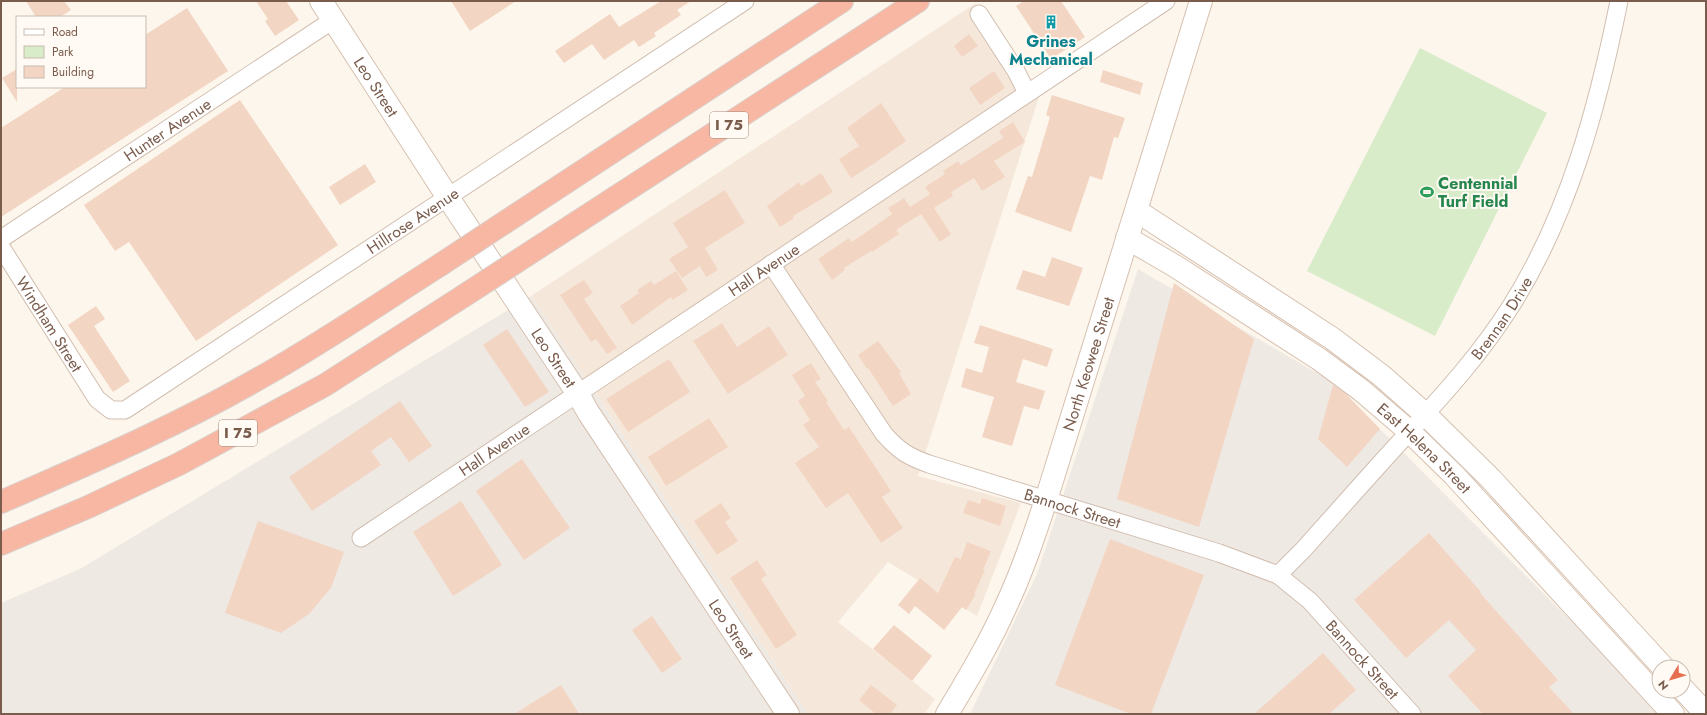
<svg xmlns="http://www.w3.org/2000/svg" width="1707" height="715" font-family="Jost,sans-serif">
	<style>
		.residential { fill: #f5e8da }
		.industrial { fill: #efe9e4 }
		.green { fill: #d8ecc9 }
		.building { fill: #f3d5c3 }
		.lines { fill: none; stroke-linecap: round; stroke-linejoin: round }
		.street-casing { stroke: #d1beb0; stroke-width: 19 }
		.secondary-casing { stroke: #d6c0b0; stroke-width: 24 }
		.highway-casing { stroke: #dad1cd; stroke-width: 24 }
		.street { stroke: #fff; stroke-width: 17 }
		.secondary { stroke: #fff; stroke-width: 22 }
		.highway { stroke: #f7b7a3; stroke-width: 22 }
		.highway-bridge-casing { stroke: #dad1cd; stroke-width: 24; stroke-linecap: butt }
		.highway-bridge { stroke: #f7b7a3; stroke-width: 22 }
		.labels { text-anchor: middle; dominant-baseline: central; stroke-width: 4; stroke-linejoin: round; paint-order: stroke }
		.shield { fill: #fffaf3; stroke: #a28b7f; stroke-width: 1 }
		.shield-label { font-size: 15px; font-weight: bold; fill: #7a5c4d }
		.culture-label { font-size: 16px; font-weight: bold; fill: #0d838f; stroke: #fffaf3 }
		.street-label { font-size: 16px; fill: #7a5c4d; stroke: #fffaf3 }
		.leisure-label { font-size: 16px; font-weight: bold; fill: #27864d; stroke: #fffaf3; text-anchor: start }
	</style>
	<rect width="100%" height="100%" fill="#fdf6ec"/>
	<polygon class="residential" points="976,3 1039,97 918,476 1021,503 977,616 888,562 838,622 935,699 924,714 808,714 531,296"/>
	<g class="industrial">
		<polygon points="1138,269 1334,383 1596,646 1656,714 970,714 1037,574"/>
		<polygon points="531,296 808,714 1,714 1,603 80,569"/>
	</g>
	<polygon class="green" points="1420,48 1547,113 1435,336 1307,271"/>
	<g class="building">
		<polygon points="26,1 64,1 71,10 60,17 36,17"/>
		<polygon points="256,1 286,1 299,20 275,36 265,21 268,19"/>
		<polygon points="451,1 516,1 470,31"/>
		<polygon points="661,1 691,1 677,10 681,15 654,33 656,36 639,47 634,40 604,60 592,44 564,63 555,51 610,14 619,27"/>
		<polygon points="1024,1 1061,1 1085,37 1051,59 1016,6"/>
		<polygon points="187,8 228,71 1,217 1,128 65,87 145,87 145,35"/>
		<polygon points="969,34 978,46 962,57 954,46"/>
		<polygon points="17,69 17,102 2,78"/>
		<polygon points="1103,70 1143,83 1140,95 1100,82"/>
		<polygon points="994,71 1005,88 980,105 969,88"/>
		<polygon points="1052,95 1125,118 1118,138 1114,137 1102,180 1090,176 1071,232 1015,212 1028,176 1032,177 1050,117 1046,115"/>
		<polygon points="240,100 338,245 196,341 129,242 115,251 84,205"/>
		<polygon points="881,103 906,141 872,165 851,178 839,159 859,146 847,128"/>
		<polygon points="1013,122 1025,142 994,161 1005,177 982,191 974,178 951,192 953,196 934,208 951,234 940,242 921,214 896,230 899,234 872,252 871,251 844,268 845,270 832,280 818,259 849,238 852,242 892,214 888,208 904,198 910,207 930,194 925,187 945,174 943,171 958,161 961,165 1003,138 999,131"/>
		<polygon points="365,164 376,182 340,205 329,187"/>
		<polygon points="821,173 833,192 793,216 794,218 780,227 767,206 799,182 801,186"/>
		<polygon points="725,190 745,223 705,248 718,270 706,277 700,266 682,278 669,259 688,247 673,223"/>
		<polygon points="1052,257 1083,268 1069,306 1016,289 1023,270 1045,277"/>
		<polygon points="676,271 688,290 672,300 671,297 632,325 620,306 639,293 637,290 651,281 654,285"/>
		<polygon points="584,280 593,293 584,299 617,348 607,354 596,339 591,342 560,295"/>
		<polygon points="1174,283 1254,339 1199,527 1117,499"/>
		<polygon points="96,306 105,319 94,326 130,381 113,392 68,325"/>
		<polygon points="722,323 737,347 769,326 788,355 728,394 693,341"/>
		<polygon points="980,325 1053,349 1047,367 1023,359 1016,382 1045,391 1039,410 1024,406 1012,446 982,437 994,397 961,387 966,368 982,373 989,347 974,343"/>
		<polygon points="507,329 549,392 525,407 483,345"/>
		<polygon points="878,341 901,372 899,373 911,394 893,406 868,368 867,369 858,355"/>
		<polygon points="669,359 690,392 628,432 606,399"/>
		<polygon points="811,363 821,379 815,382 828,401 826,402 844,430 849,427 891,491 882,497 903,528 881,543 848,493 826,508 795,463 819,447 803,425 810,420 798,401 805,396 792,375"/>
		<polygon points="1333,385 1345,393 1380,429 1347,467 1318,439"/>
		<polygon points="400,401 432,446 409,462 391,437 371,451 381,465 312,511 289,477"/>
		<polygon points="709,418 728,447 666,486 648,457"/>
		<polygon points="522,459 570,528 524,560 476,491"/>
		<polygon points="982,498 1006,506 1000,526 963,513 968,500 980,504"/>
		<polygon points="461,501 502,565 453,596 413,532"/>
		<polygon points="721,503 731,518 725,522 738,541 717,555 694,521"/>
		<polygon points="258,521 344,552 331,588 309,614 281,633 225,613"/>
		<polygon points="1429,533 1481,592 1480,593 1558,680 1549,687 1574,714 1483,714 1448,676 1476,650 1449,620 1406,658 1354,600"/>
		<polygon points="1110,539 1204,575 1151,714 1131,714 1055,685"/>
		<polygon points="967,542 991,551 983,570 985,570 974,594 976,594 966,610 962,607 944,630 915,606 909,614 898,605 920,578 938,593 955,557 961,559"/>
		<polygon points="757,560 767,575 761,579 797,635 776,649 730,578"/>
		<polygon points="652,616 682,659 662,673 632,630"/>
		<polygon points="894,625 932,656 912,681 873,649"/>
		<polygon points="1323,653 1356,690 1329,714 1254,714"/>
		<polygon points="561,685 579,714 514,714"/>
		<polygon points="871,685 897,705 890,714 876,714 859,700"/>
	</g>
	<g class="lines">
		<g class="street-casing">
			<g id="street">
				<polyline points="979,14 1016,71 1027,93"/>
				<path id="s1" d="M 1,239 L 333,20"/>
				<path id="s2" d="M 1,247 L 97,399 L 111,410 L 125,410 L 745,1"/>
				<path id="s3" d="M 771,264 L 884,434 C 899,451 909,457 929,464 L 1219,553 L 1278,575 L 1310,601 L 1412,714"/>
				<path id="s4" d="M 361,538 L 1166,1"/>
				<path id="s5" d="M 1278,575 L 1303,550 C 1338,511 1373,471 1409,432 C 1446,392 1482,352 1511,306 C 1569,214 1598,106 1619,1"/>
			</g>
		</g>
		<g class="secondary-casing">
			<g id="secondary">
				<path id="s6" d="M 321,1 L 447,196 L 578,394 L 588,412 L 788,714"/>
				<polyline points="1137,211 1333,339 1382,376 1426,415 1491,479 1663,667"/>
				<path id="s7" d="M 1127,238 L 1175,266 L 1319,359 L 1361,390 L 1410,432 L 1454,475 L 1673,714"/>
				<polyline points="1683,689 1706,714"/>
				<path id="s8" d="M 947,714 C 968,679 989,644 1006,606 C 1022,572 1034,536 1046,500 L 1201,1"/>
			</g>
		</g>
		<g class="highway-casing">
			<g id="highway">
				<polyline points="516,215 842,1"/>
				<polyline points="539,247 918,1"/>
				<path d="M 1,502 C 90,463 181,424 265,375 C 325,341 382,302 440,265"/>
				<polyline points="1,544 88,507 179,464 325,385 462,297"/>
			</g>
		</g>
		<use href="#street" class="street"/>
		<use href="#secondary" class="secondary"/>
		<use href="#highway" class="highway"/>
		<g class="highway-bridge-casing">
			<g id="highway-bridge">
				<polyline points="440,265 516,215"/>
				<polyline points="462,297 539,247"/>
			</g>
		</g>
		<use href="#highway-bridge" class="highway-bridge"/>
	</g>
	<defs>
		<g id="building-bare" transform="scale(1.08)"><path d="M-4-6H4V6H1V3H-1V6H-4ZM-2.5-4.3h1.7v1.8h-1.7ZM.8-4.3h1.7v1.8H.8ZM-2.5-1h1.7V.8h-1.7ZM.8-1h1.7V.8H.8Z" fill="#0f9aa8" stroke="#fffaf3" stroke-width="2.5" paint-order="stroke"/></g>
		<g id="stadium-bare" transform="scale(1.08)"><path d="M0-5a6.5 5 0 1 0 0 10a6.5 5 0 1 0 0-10ZM-3.5-1.8h7v3.6h-7Z" fill="#2e9e5b" stroke="#fffaf3" stroke-width="2.5" paint-order="stroke"/></g>
	</defs>
	<g fill-rule="evenodd">
		<use href="#building-bare" x="1051" y="22"/>
		<use href="#stadium-bare" x="1427" y="192"/>
	</g>
	<g class="labels">
		<g class="shield">
			<rect x="710" y="112" width="38" height="26" rx="3"/>
			<rect x="219" y="420" width="38" height="26" rx="3"/>
		</g>
		<g class="shield-label">
			<text x="729" y="125">I 75</text>
			<text x="238" y="433">I 75</text>
		</g>
		<g class="culture-label">
			<text x="1051" y="41">Grines<tspan x="1051" dy="18">Mechanical</tspan></text>
		</g>
		<g class="street-label">
			<text stroke="none"><textPath href="#s6" startOffset="102">Leo Street</textPath></text>
			<text stroke="none"><textPath href="#s1" startOffset="199">Hunter Avenue</textPath></text>
			<text stroke="none"><textPath href="#s2" startOffset="556">Hillrose Avenue</textPath></text>
			<text stroke="none"><textPath href="#s4" startOffset="484">Hall Avenue</textPath></text>
			<text stroke="none"><textPath href="#s5" startOffset="341">Brennan Drive</textPath></text>
			<text stroke="none"><textPath href="#s2" startOffset="91">Windham Street</textPath></text>
			<text stroke="none"><textPath href="#s6" startOffset="426">Leo Street</textPath></text>
			<text stroke="none"><textPath href="#s8" startOffset="379">North Keowee Street</textPath></text>
			<text stroke="none"><textPath href="#s7" startOffset="365">East Helena Street</textPath></text>
			<text stroke="none"><textPath href="#s4" startOffset="160">Hall Avenue</textPath></text>
			<text stroke="none"><textPath href="#s3" startOffset="409">Bannock Street</textPath></text>
			<text stroke="none"><textPath href="#s6" startOffset="750">Leo Street</textPath></text>
			<text stroke="none"><textPath href="#s3" startOffset="745">Bannock Street</textPath></text>
		</g>
		<g class="leisure-label">
			<text x="1438" y="183">Centennial<tspan x="1438" dy="18">Turf Field</tspan></text>
		</g>
	</g>
	<rect width="1707" height="715" fill="none" stroke="#7a5c4d" stroke-width="4"/>
	<rect x="16" y="16" width="130" height="72" fill="#fffaf3" stroke="#cabbb1"/>
	<rect x="24" y="29" width="20" height="6" fill="#ffffff" stroke="#cabbb1"/>
	<text x="52" y="36" font-size="12" fill="#7a5c4d">Road</text>
	<rect x="24" y="46" width="20" height="12" fill="#d8ecc9" stroke="#cabbb1"/>
	<text x="52" y="56" font-size="12" fill="#7a5c4d">Park</text>
	<rect x="24" y="66" width="20" height="12" fill="#f3d5c3" stroke="#cabbb1"/>
	<text x="52" y="76" font-size="12" fill="#7a5c4d">Building</text>
	<g transform="translate(1671 679) rotate(232)"><circle r="19" fill="#fffaf3" stroke="#cabbb1"/>
	<path d="M0-3L7 15L0 10L-7 15Z" fill="#e76f51"/>
	<text y="-6" font-size="11" font-weight="bold" text-anchor="middle" fill="#7a5c4d">N</text>
	</g>
</svg>
